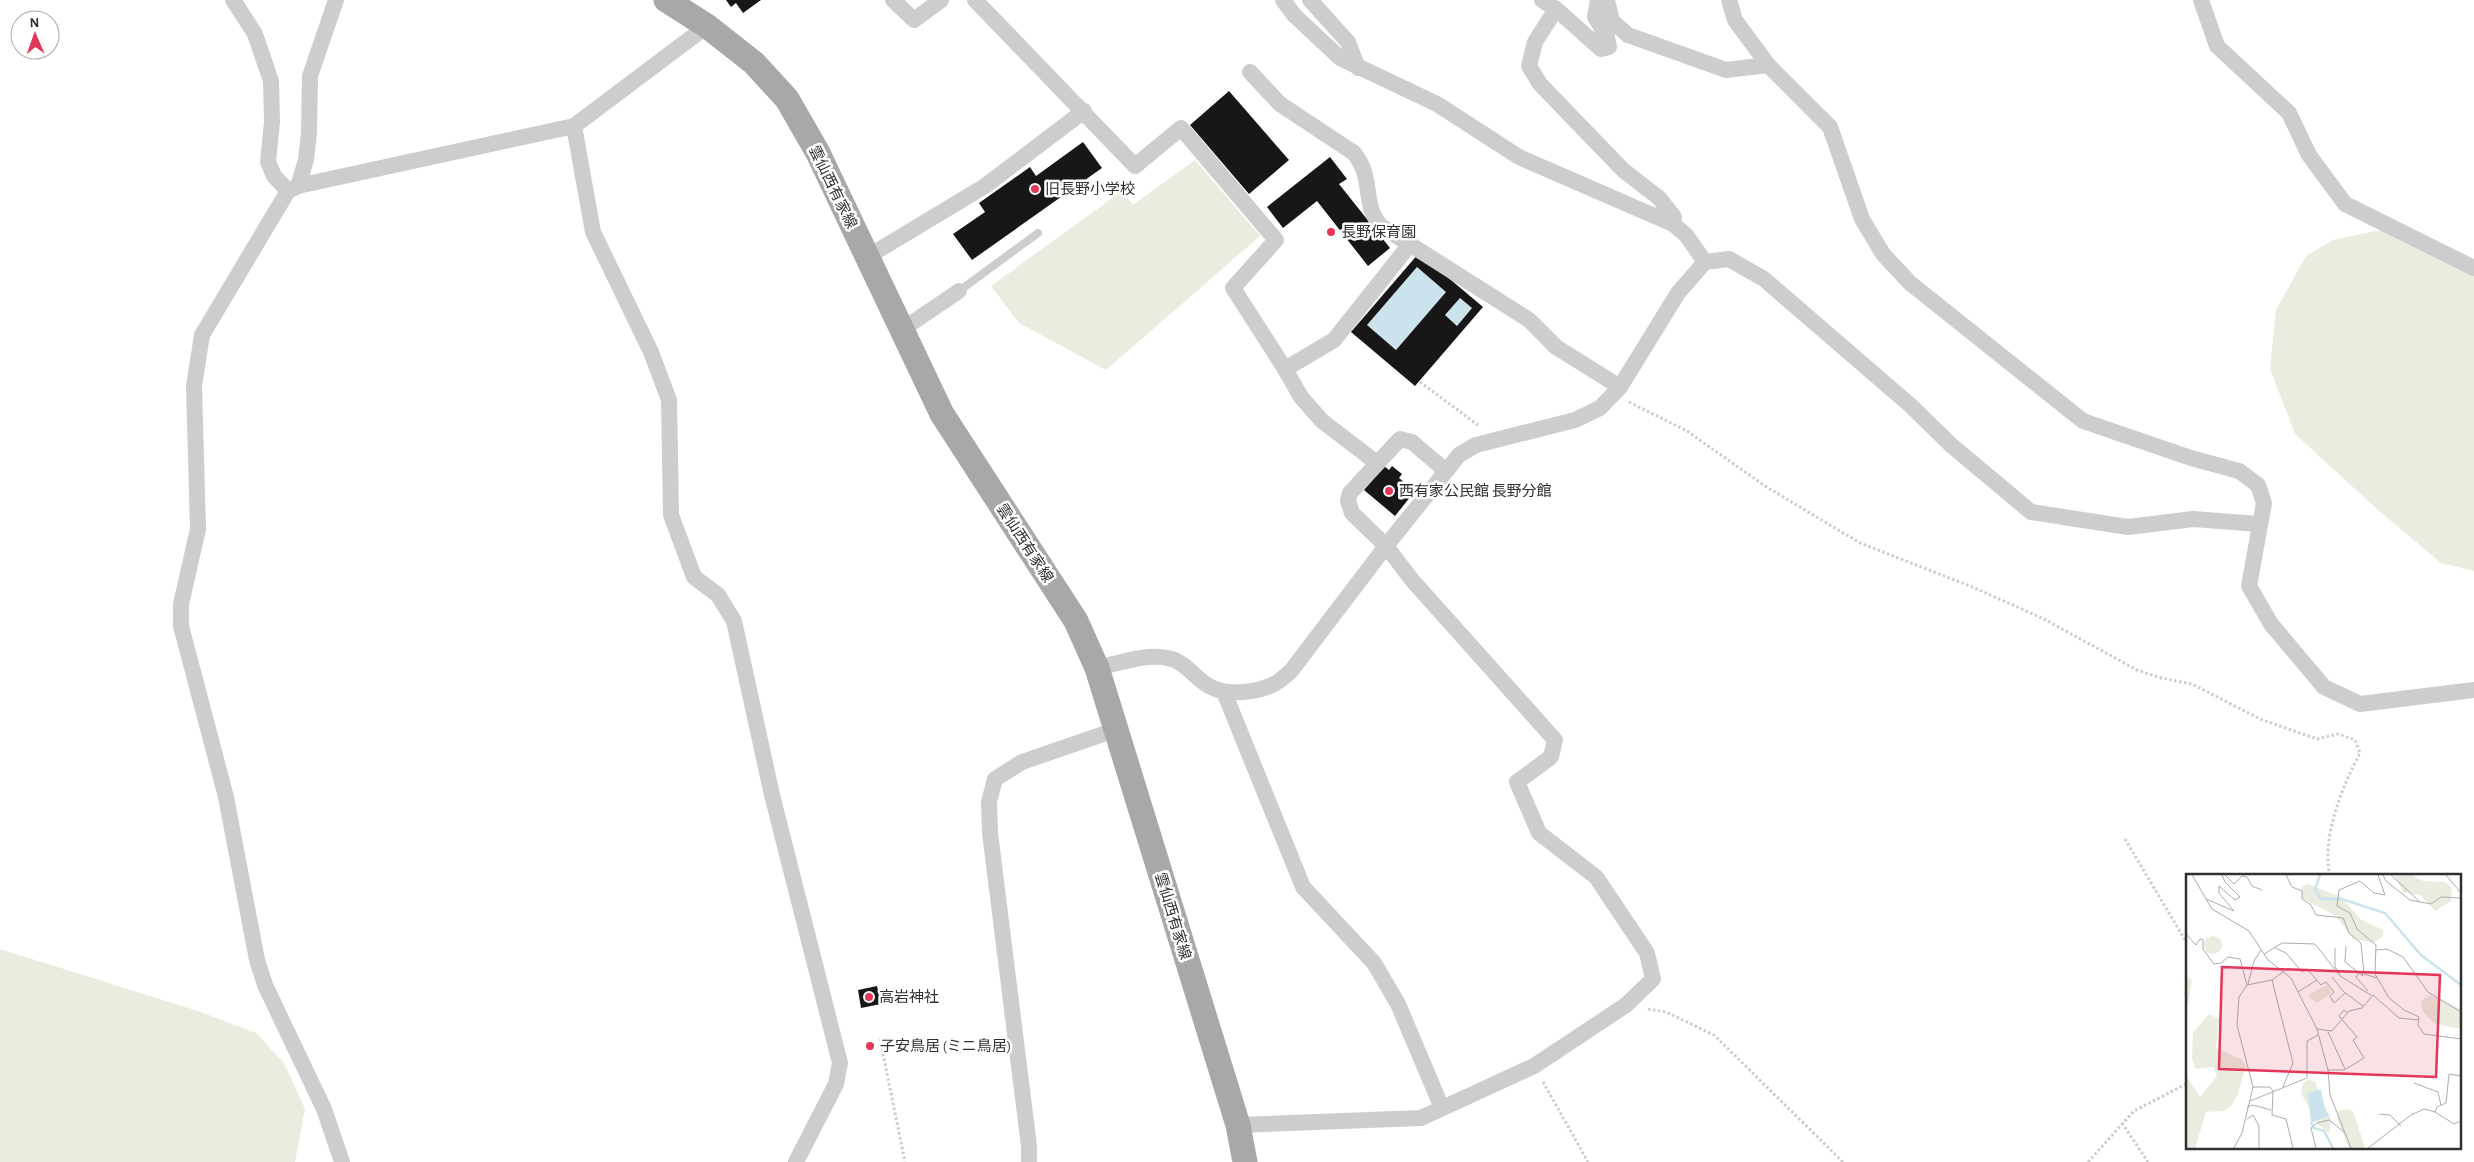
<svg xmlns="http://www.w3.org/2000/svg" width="2474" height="1162" viewBox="0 0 2474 1162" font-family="'Alegreya Sans','Noto Sans JP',sans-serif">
	<rect width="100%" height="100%" fill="#fff"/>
	<g fill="#e8eddf">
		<polygon points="1195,160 1260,236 1106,370 1019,323 991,286 1122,191 1133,205"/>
		<polygon points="2414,230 2474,264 2474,571 2441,563 2378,510 2295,434 2270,369 2276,310 2306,256 2333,240 2375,231"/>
		<polygon points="0,949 198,1011 256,1033 284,1063 305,1109 295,1162 0,1162"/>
	</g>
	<g fill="#cbe3ec">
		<polygon points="1417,267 1446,292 1396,350 1367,325"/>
		<polygon points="1460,298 1472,308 1457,326 1445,315"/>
	</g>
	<g fill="#171717" fill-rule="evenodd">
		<polygon points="726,0 761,0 743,13 736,3 731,7"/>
		<polygon points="1229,91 1289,160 1249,194 1190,125"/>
		<polygon points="1083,142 1102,168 972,260 953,234 985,212 979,203 1030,167 1036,176"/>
		<polygon points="1330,157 1347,179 1339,184 1390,248 1368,266 1317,201 1283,228 1267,207"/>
		<path d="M1419,253L1483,307L1415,386L1351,332ZM1417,267L1446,292L1396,350L1367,325ZM1460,298L1472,308L1457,326L1445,315Z"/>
		<polygon points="1384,466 1389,470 1392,466 1402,474 1399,478 1415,491 1395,516 1364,490"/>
		<polygon points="877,986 881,1004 861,1008 858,990"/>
	</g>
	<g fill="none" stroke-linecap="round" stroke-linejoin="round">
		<g stroke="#cdcdcd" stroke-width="3" stroke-dasharray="2.5 2.5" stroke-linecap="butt">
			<polyline points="1420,382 1478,425"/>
			<path d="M1629,402L1687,431L1765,486L1860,543L1970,586L2044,619L2137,670L2161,678L2192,684L2260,719L2317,739L2338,734L2355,740L2360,753C2342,787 2321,838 2330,876"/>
			<polyline points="2125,839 2188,945"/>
			<polyline points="1648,1009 1666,1012 1714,1035 1843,1162"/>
			<polyline points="880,1039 905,1162"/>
			<polyline points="1543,1082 1588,1162"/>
			<polyline points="2122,1123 2148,1162"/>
			<polyline points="2088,1162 2134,1111 2188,1083"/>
		</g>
		<polyline stroke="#cdcdcd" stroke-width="8" points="959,291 1038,233"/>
		<g stroke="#cdcdcd" stroke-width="16">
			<polyline points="233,0 255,34 271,81 272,122 268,162 274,176 288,191"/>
			<polyline points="893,0 914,20 941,0"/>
			<polyline points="975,0 1135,166 1181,128 1276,240 1233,288 1285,369 1334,340 1411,243"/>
			<polyline points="1283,0 1294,15 1340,58 1437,104 1519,157 1673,224 1686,235 1705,262"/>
			<polyline points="1310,0 1348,42 1358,68"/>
			<polyline points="1542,0 1556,9 1601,49 1609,47 1607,37 1595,17 1598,0"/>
			<polyline points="1607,0 1612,21 1628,35 1726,70 1768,65"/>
			<polyline points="1729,0 1735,20 1768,65 1830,127 1862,219 1883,254 1910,283 2083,421 2191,458 2239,471 2258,485 2264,503 2249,586 2271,624 2324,687 2360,704 2474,690"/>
			<polyline points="2201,0 2217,46 2289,113 2309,155 2345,204 2474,268"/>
			<polyline points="1556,9 1535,42 1529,66 1540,84 1623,170 1659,198 1674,217 1673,224"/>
			<path d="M1250,72L1280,104L1354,153C1375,180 1361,203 1381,226L1529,320L1556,347L1620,387"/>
			<polyline points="574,126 593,232 651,352 669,400 671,515 694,577 718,595 734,621 772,795 840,1063 836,1084 796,1162"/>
			<polyline points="298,186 306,160 309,133 310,76 336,0"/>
			<polyline points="867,257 985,186 1084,111"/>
			<polyline points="900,331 959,291"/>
			<polyline points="1285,369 1301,397 1322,421 1377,463"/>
			<path d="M1097,668C1121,663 1148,652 1172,659C1188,664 1195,679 1209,686C1225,696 1255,693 1272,685C1279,682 1285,676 1291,671L1386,546L1459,455L1476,445L1575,420L1600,408L1620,387L1678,293L1705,262L1729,259L1764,279L1910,405L1951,445L2031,512L2128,527L2193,519L2259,524"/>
			<polyline points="1224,692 1303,887 1374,963 1398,1004 1442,1108"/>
			<polyline points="1238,1125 1421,1118 1534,1066 1626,1005 1653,979 1647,953 1596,877 1539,833 1517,782 1551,757 1555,740 1412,580 1386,546 1352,513 1348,501 1350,493 1400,439 1412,442 1446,471"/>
			<polyline points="342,1162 324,1109 265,985 257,960 226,797 181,626 181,604 198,529 194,386 202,335 288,191 298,186 574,126 707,26"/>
			<polyline points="1029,1162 1029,1146 990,833 989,802 995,779 1022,762 1115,730"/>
		</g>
		<polyline stroke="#a8a8a8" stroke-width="25" points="666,0 707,26 754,63 787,99 818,153 942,414 1076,621 1097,668 1238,1125 1245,1162"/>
	</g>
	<g fill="#e23758" stroke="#fff" stroke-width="2">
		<circle cx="1035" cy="189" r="5"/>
		<circle cx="1331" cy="232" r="5"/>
		<circle cx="1389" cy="491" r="5"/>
		<circle cx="869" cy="997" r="5"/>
		<circle cx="870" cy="1046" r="5"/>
	</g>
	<g text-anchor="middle" stroke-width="5" stroke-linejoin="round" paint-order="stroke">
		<g font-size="15" fill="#303030" stroke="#fff">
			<text transform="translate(833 187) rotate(64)" y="5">雲仙西有家線</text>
			<text transform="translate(1025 543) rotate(57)" y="5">雲仙西有家線</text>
			<text transform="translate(1173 916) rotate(73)" y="5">雲仙西有家線</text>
		</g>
		<g font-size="15" fill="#303030" stroke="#fff" text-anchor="start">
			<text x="1045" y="194">旧長野小学校</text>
			<text x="1341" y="237">長野保育園</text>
			<text x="1399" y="496">西有家公民館 長野分館</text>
			<text x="879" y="1002">高岩神社</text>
			<text x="880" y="1051">子安鳥居 (ミニ鳥居)</text>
		</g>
	</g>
	<g transform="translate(2186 874)">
		<rect width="275" height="275" fill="#fff"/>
		<path d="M208,1H226L237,7L259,8L266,14L265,27L249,37L236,22L217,18ZM122,10L155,23L174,45L197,56V62L188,69L167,65L150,42L116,24L115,13ZM18 71a9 9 0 1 1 18 0a9 9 0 1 1-18 0ZM0,100L6,107L0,141ZM141,111L146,118L132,129L125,125L122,121ZM244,121L275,135V155L249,150L237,138L235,127ZM23,140L33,145L30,174L55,185L60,191L52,220L45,232L37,237L20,238L9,274H0V201L14,223L31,202L27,193L9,195L6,185L7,159ZM123,205L129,208L145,246L143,260L132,250L115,219L117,209ZM161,235L167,237L179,274H163L151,244L152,237Z" fill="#e8eddf"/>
		<path d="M135,215L139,236L144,242L125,249L122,219Z" fill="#cbe3ec"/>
		<path fill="none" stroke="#cbe3ec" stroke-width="2.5" d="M134,1L129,15L135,25H156L199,39L235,81L275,111M125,248L128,254L138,257L147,274"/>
		<path fill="none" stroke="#acacac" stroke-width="1" d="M6,1L26,35L63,57L82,86L105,104L131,155L142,196L144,221L165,274M39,1L48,10L56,2L61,3L66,12L76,16M100,1L106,13L116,17V25L125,31L130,41L157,44L163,59L175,69L178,100L191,104M192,1L199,21L188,19L174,7L153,16L151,32L164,39L171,55L190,71L189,100L203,124L218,136L233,143L232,151L238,160L275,165M197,1L200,7L224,26L245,30L255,23L275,24M205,1L234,28M260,1L275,19M20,25L48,37L33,19V12L49,26L54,23L39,8L36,1M0,60L10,71L14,65L17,66V75L28,90L35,89L42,83L54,85L61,111M160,72L159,88L177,102L176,99M89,74L100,79L116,98L121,95L135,111L140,108L148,118L144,122L148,129L159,119M149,74V93L154,100M190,76L201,75L217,83L242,118L275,138M78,80L96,69L129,70L154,102L185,121M173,99L170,103L182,117M146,103L157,117L177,132M86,106L107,189L97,213M62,110L68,87L75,76M112,118L131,106M131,155L146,157L163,137L176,134L187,121L213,144L233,146M142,158L159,195M142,196H158L178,184L167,166L171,163L153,142L158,136L162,139M228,209L252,218L255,231M67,213H84L87,217M87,217L86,241L100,245L107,274M64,227L121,204V167L132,161M61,233L67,231L85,236M249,238L268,250L275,247M193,240L204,241L215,252M61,245L67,241L73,252V274M48,274L56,259L67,213L51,151L53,123L61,111L86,106L97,98M130,274L125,254L131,249L143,246L158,258M182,274L225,241L238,235L249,238L251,233L260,229L263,200L275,202"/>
		<path fill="#e23758" fill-opacity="0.15" stroke="#e23758" stroke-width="2.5" d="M36,93L254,101L250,203L33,195Z"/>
		<rect width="275" height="275" fill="none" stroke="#303030" stroke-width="2.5"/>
	</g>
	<g transform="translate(35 35) rotate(358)"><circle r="24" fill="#ffffff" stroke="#acacac"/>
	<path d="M0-4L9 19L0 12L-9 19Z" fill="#e23758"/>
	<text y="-8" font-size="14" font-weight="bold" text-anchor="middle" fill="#303030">N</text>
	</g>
</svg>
